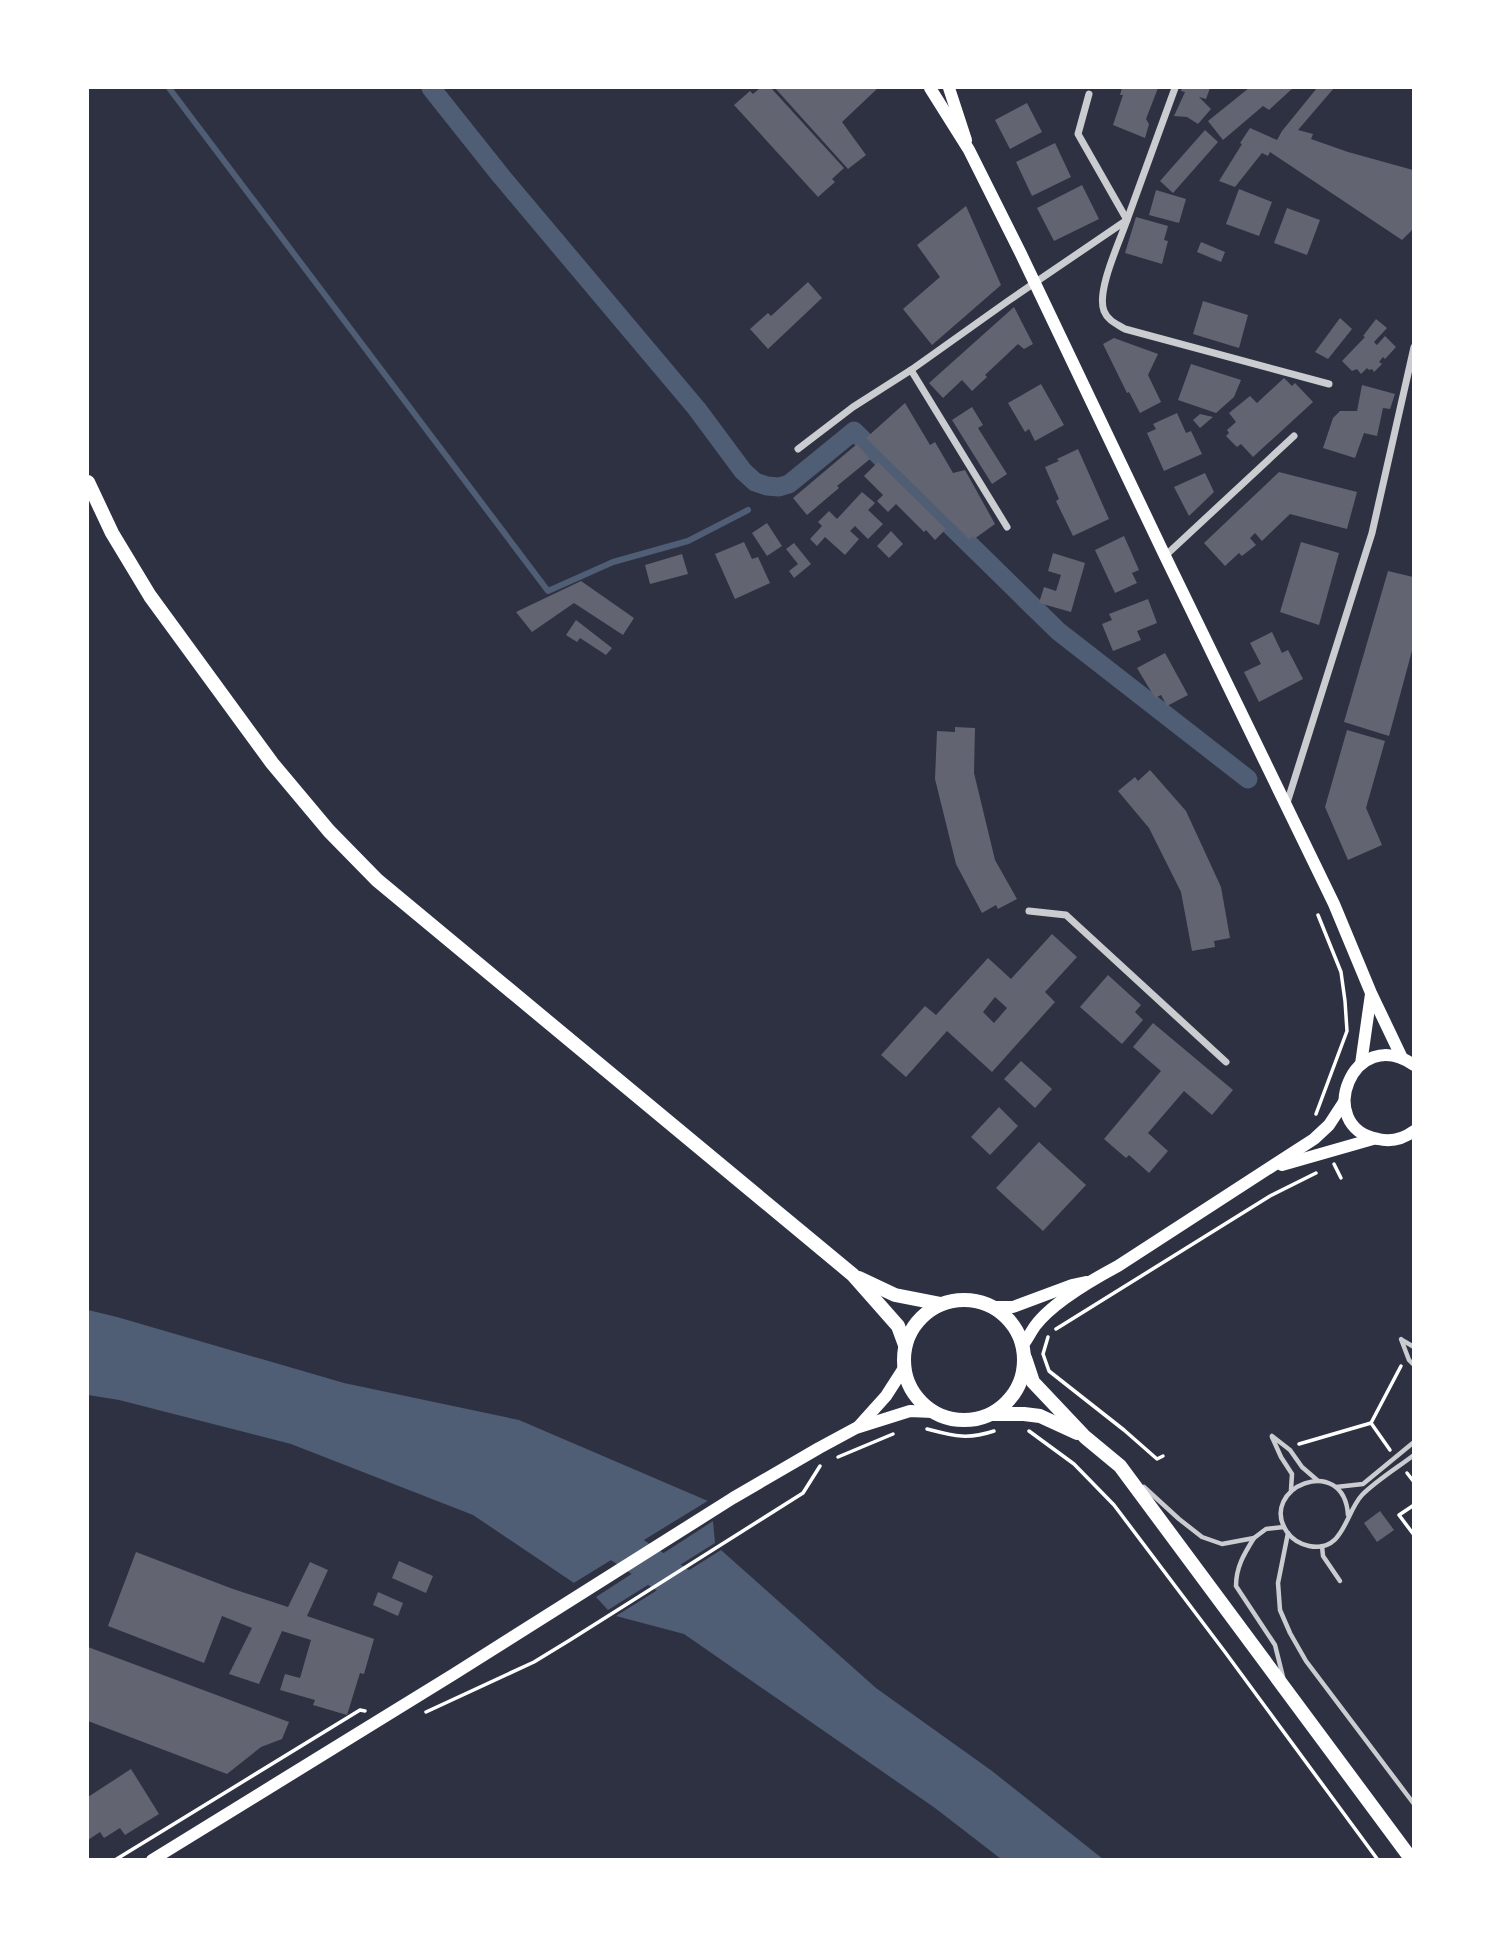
<svg xmlns="http://www.w3.org/2000/svg" width="1501" height="1947" viewBox="0 0 1501 1947" font-family="Inter,sans-serif">
	<rect width="100%" height="100%" fill="#2d3142"/>
	<g fill="#4f5d75">
		<polygon points="88,1310 117,1317 344,1383 519,1420 708,1501 574,1583 473,1515 291,1444 119,1400 88,1395"/>
		<polygon points="713,1521 715,1543 608,1610 596,1597"/>
		<polygon points="721,1550 876,1688 992,1771 1103,1859 1001,1859 935,1808 684,1634 616,1616"/>
	</g>
	<polygon fill="#2d3142" points="711,1499 709,1504 577,1585 574,1583"/>
	<g fill="none" stroke-linecap="round" stroke-linejoin="round">
		<polyline stroke="#4f5d75" stroke-width="6" points="169,88 548,591 613,562 688,541 748,510"/>
		<polyline stroke="#4f5d75" stroke-width="19" points="431,88 501,176 697,409 743,471 755,482 767,486 779,487 789,484 854,431 1058,631 1248,779"/>
		<polyline stroke="#4f5d75" stroke-width="35" points="588,1524 713,1607"/>
	</g>
	<g fill="#626471" fill-rule="evenodd">
		<polygon points="760,88 771,88 844,168 832,179 835,182 818,197 734,105 750,91 753,94"/>
		<polygon points="775,88 878,88 842,122 866,155 848,169"/>
		<polygon points="1122,88 1158,88 1146,119 1149,124 1145,138 1113,125 1123,95 1120,95"/>
		<polygon points="1182,88 1210,88 1206,99 1199,97 1211,109 1198,124 1187,117 1174,116 1185,92 1181,91"/>
		<polygon points="1249,88 1293,88 1269,110 1263,106 1223,140 1208,121"/>
		<polygon points="1317,88 1334,88 1298,130 1313,134 1311,139 1348,152 1413,170 1413,229 1402,240 1270,152 1268,156 1262,153 1235,187 1219,181 1242,144 1240,143 1250,128 1277,140 1282,131"/>
		<polygon points="1027,103 1042,132 1010,149 995,120"/>
		<polygon points="1205,130 1218,142 1173,193 1160,181"/>
		<polygon points="1055,143 1071,177 1032,196 1016,162"/>
		<polygon points="1082,185 1099,219 1054,241 1037,208"/>
		<polygon points="1239,189 1272,202 1259,236 1226,224"/>
		<polygon points="1156,190 1186,199 1179,223 1149,215"/>
		<polygon points="966,206 1001,285 932,345 903,309 940,277 917,245"/>
		<polygon points="1287,208 1320,220 1307,255 1274,243"/>
		<polygon points="1136,217 1168,226 1164,240 1168,241 1162,264 1125,253"/>
		<polygon points="1201,242 1225,252 1221,262 1197,252"/>
		<polygon points="808,282 822,298 768,349 750,329 768,313 771,316"/>
		<polygon points="1203,301 1248,315 1239,348 1193,334"/>
		<polygon points="1014,307 1033,344 1024,349 1018,344 985,375 987,377 972,391 962,380 943,398 929,383"/>
		<polygon points="1340,318 1352,329 1328,359 1315,352"/>
		<polygon points="1376,319 1387,328 1374,342 1377,345 1385,336 1396,347 1385,359 1383,357 1379,362 1382,364 1374,372 1372,369 1369,370 1367,368 1361,374 1357,369 1352,371 1342,361 1365,337 1363,336"/>
		<polygon points="1114,338 1158,354 1148,375 1161,402 1140,413 1129,392 1127,393 1103,344"/>
		<polygon points="1191,364 1241,380 1234,397 1216,413 1178,400"/>
		<polygon points="1284,378 1292,386 1295,383 1313,402 1253,457 1241,444 1237,447 1226,436 1229,433 1227,430 1236,422 1229,413 1250,396 1257,403"/>
		<polygon points="1041,384 1064,425 1035,441 1029,429 1025,432 1008,403"/>
		<polygon points="1362,385 1395,394 1390,409 1383,408 1377,436 1364,433 1355,458 1323,448 1333,418 1340,411 1357,411"/>
		<polygon points="905,403 930,445 935,442 953,473 965,470 995,524 974,539 974,536 969,539 866,438"/>
		<polygon points="972,407 983,425 978,428 1007,474 992,484 952,420"/>
		<polygon points="1177,413 1186,433 1191,431 1202,454 1164,471 1147,433 1156,429 1153,424"/>
		<polygon points="1200,414 1213,417 1200,428 1193,420"/>
		<polygon points="857,444 870,459 837,486 839,488 807,515 793,498"/>
		<polygon points="1078,449 1109,519 1073,536 1056,501 1059,499 1045,467 1059,461 1057,459"/>
		<polygon points="878,462 946,529 935,540 926,530 924,532 896,504 888,512 877,501 883,495 864,476"/>
		<polygon points="1279,472 1357,492 1347,529 1290,514 1262,541 1255,533 1250,538 1256,545 1242,556 1239,553 1225,566 1204,543"/>
		<polygon points="1205,473 1214,492 1189,516 1174,487"/>
		<polygon points="862,492 875,503 868,510 883,524 868,539 855,526 850,531 859,539 845,555 825,537 817,546 810,539 822,526 818,522 829,511 837,519"/>
		<polygon points="767,523 782,546 767,556 752,533"/>
		<polygon points="891,531 903,544 889,558 877,546"/>
		<polygon points="1124,536 1139,570 1132,573 1137,583 1115,593 1095,550"/>
		<polygon points="744,542 752,559 758,557 770,583 735,599 715,554"/>
		<polygon points="1301,542 1339,553 1319,625 1280,612"/>
		<polygon points="794,543 811,564 794,578 789,571 798,564 786,549"/>
		<polygon points="1053,553 1085,563 1071,612 1039,603 1044,587 1056,591 1061,575 1048,571"/>
		<polygon points="682,554 688,574 650,584 645,565"/>
		<polygon points="1388,571 1413,577 1413,647 1389,736 1344,722"/>
		<polygon points="581,581 634,618 623,635 574,603 532,632 516,612"/>
		<polygon points="1148,599 1157,623 1137,631 1141,640 1113,651 1102,624 1112,620 1109,614"/>
		<polygon points="576,620 612,648 606,655 580,638 577,642 566,635"/>
		<polygon points="1272,632 1282,653 1288,650 1303,679 1259,702 1244,672 1261,664 1250,643"/>
		<polygon points="1165,653 1188,695 1167,706 1161,695 1155,698 1137,668"/>
		<polygon points="955,727 975,728 974,773 995,860 1017,899 998,909 996,905 982,913 956,864 935,779 937,731 955,732"/>
		<polygon points="1347,730 1385,741 1366,808 1382,845 1348,860 1325,807"/>
		<polygon points="1150,770 1186,811 1221,887 1230,938 1214,941 1215,947 1192,951 1181,892 1149,828 1118,791 1135,777 1138,781"/>
		<path d="M1052,934L1077,957L1045,992L1055,1002L992,1072L947,1031L906,1077L881,1055L925,1006L936,1015L988,958L1011,979ZM995,997L1007,1008L994,1023L983,1012Z"/>
		<polygon points="1108,975 1141,1005 1135,1012 1143,1020 1122,1044 1080,1007"/>
		<polygon points="1153,1023 1233,1090 1212,1115 1184,1091 1148,1133 1168,1151 1149,1173 1129,1155 1126,1158 1104,1139 1161,1071 1133,1047"/>
		<polygon points="1021,1061 1052,1089 1035,1108 1004,1079"/>
		<polygon points="999,1107 1018,1126 990,1155 971,1137"/>
		<polygon points="1039,1142 1086,1185 1043,1231 996,1188"/>
		<polygon points="1380,1511 1394,1530 1377,1542 1364,1523"/>
		<polygon points="136,1552 233,1589 288,1607 310,1562 328,1570 307,1616 374,1639 364,1674 360,1673 347,1715 313,1705 315,1700 280,1690 285,1674 300,1678 311,1640 282,1631 259,1684 229,1674 252,1628 222,1616 204,1663 108,1626"/>
		<polygon points="399,1561 433,1576 426,1593 392,1578"/>
		<polygon points="378,1592 403,1603 398,1616 373,1605"/>
		<polygon points="88,1647 289,1722 282,1739 261,1747 227,1774 88,1721"/>
		<polygon points="131,1769 159,1814 125,1835 120,1828 104,1838 100,1832 88,1840 88,1797"/>
	</g>
	<g fill="none" stroke-linecap="round" stroke-linejoin="round">
		<g stroke="#fff" stroke-width="3.5">
			<polyline points="1316,1114 1347,1031 1345,1001 1341,972 1318,915"/>
			<polyline points="1334,1164 1341,1178"/>
			<polyline points="1056,1329 1270,1196 1316,1173"/>
			<polyline points="1048,1337 1043,1354 1049,1371 1124,1430 1157,1459 1163,1456"/>
			<polyline points="1371,1423 1390,1450"/>
			<path d="M927,1429C954,1436 967,1440 994,1431"/>
			<polyline points="1029,1431 1074,1464 1114,1505 1225,1652 1378,1860"/>
			<polyline points="1299,1444 1371,1423 1401,1366"/>
			<polyline points="838,1457 893,1434"/>
			<polyline points="1407,1473 1414,1482"/>
			<polyline points="1414,1505 1399,1515 1414,1535"/>
			<polyline points="426,1712 534,1662 570,1640 803,1493 820,1466"/>
			<polyline points="115,1860 360,1710 365,1711"/>
		</g>
		<g stroke="#caccd0" stroke-width="4.5">
			<polyline points="1401,1339 1409,1360 1414,1365"/>
			<polyline points="1402,1340 1414,1347"/>
			<polyline points="1272,1436 1290,1450 1302,1467 1317,1480"/>
			<polyline points="1272,1437 1281,1457 1292,1474 1291,1490"/>
			<polyline points="1144,1487 1179,1519 1202,1537 1222,1544 1254,1538 1266,1529 1284,1527"/>
			<polyline points="1336,1487 1363,1484 1414,1442"/>
			<path d="M1348,1515C1344,1452 1257,1488 1287,1532C1292,1539 1300,1544 1309,1546C1344,1553 1345,1513 1362,1495C1377,1480 1397,1468 1414,1455"/>
			<polyline points="1288,1533 1278,1583 1280,1610 1290,1633 1306,1661 1414,1804"/>
			<path d="M1254,1538C1244,1554 1236,1567 1236,1586L1275,1645L1283,1677"/>
			<polyline points="1322,1546 1323,1556 1340,1581"/>
		</g>
		<g stroke="#caccd0" stroke-width="7">
			<path d="M1089,94L1078,134L1127,220C1120,241 1096,291 1104,311C1108,321 1117,324 1125,329L1329,384"/>
			<polyline points="911,370 1007,527"/>
			<polyline points="798,449 853,407 911,370 1008,301 1127,220 1175,88"/>
			<polyline points="1165,556 1294,436"/>
			<polyline points="1287,803 1372,533 1414,347"/>
			<polyline points="1029,911 1066,915 1226,1062"/>
		</g>
		<g stroke="#fff" stroke-width="12">
			<polyline points="930,88 969,150 1021,254 1165,556 1334,904 1371,993 1402,1058"/>
			<polyline points="949,88 966,140"/>
			<polyline points="1361,1064 1371,994"/>
			<path d="M1414,1065C1353,1023 1313,1127 1378,1139C1390,1142 1403,1139 1414,1131"/>
			<polyline points="1282,1165 1373,1139"/>
			<polyline points="994,1307 1013,1307 1072,1285 1086,1282"/>
			<path d="M1023,1345C1027,1339 1031,1332 1035,1326C1053,1302 1092,1280 1118,1266L1314,1139L1329,1125L1344,1102"/>
			<polyline points="859,1426 886,1396 904,1368"/>
			<polyline points="152,1860 454,1674 733,1498 819,1448 856,1428 910,1411 933,1412"/>
		</g>
		<g stroke="#fff" stroke-width="14">
			<polyline points="88,482 112,533 150,596 272,763 329,831 377,880 853,1275 898,1326 905,1345"/>
			<polyline points="859,1278 895,1295 941,1304"/>
			<circle cx="964" cy="1360" r="60"/>
			<polyline points="1025,1358 1033,1382 1085,1437 1120,1466 1412,1860"/>
			<polyline points="992,1414 1024,1414 1040,1416 1077,1433"/>
		</g>
	</g>
	<rect width="1501" height="1947" fill="none" stroke="#ffffff" stroke-width="178"/>
</svg>
